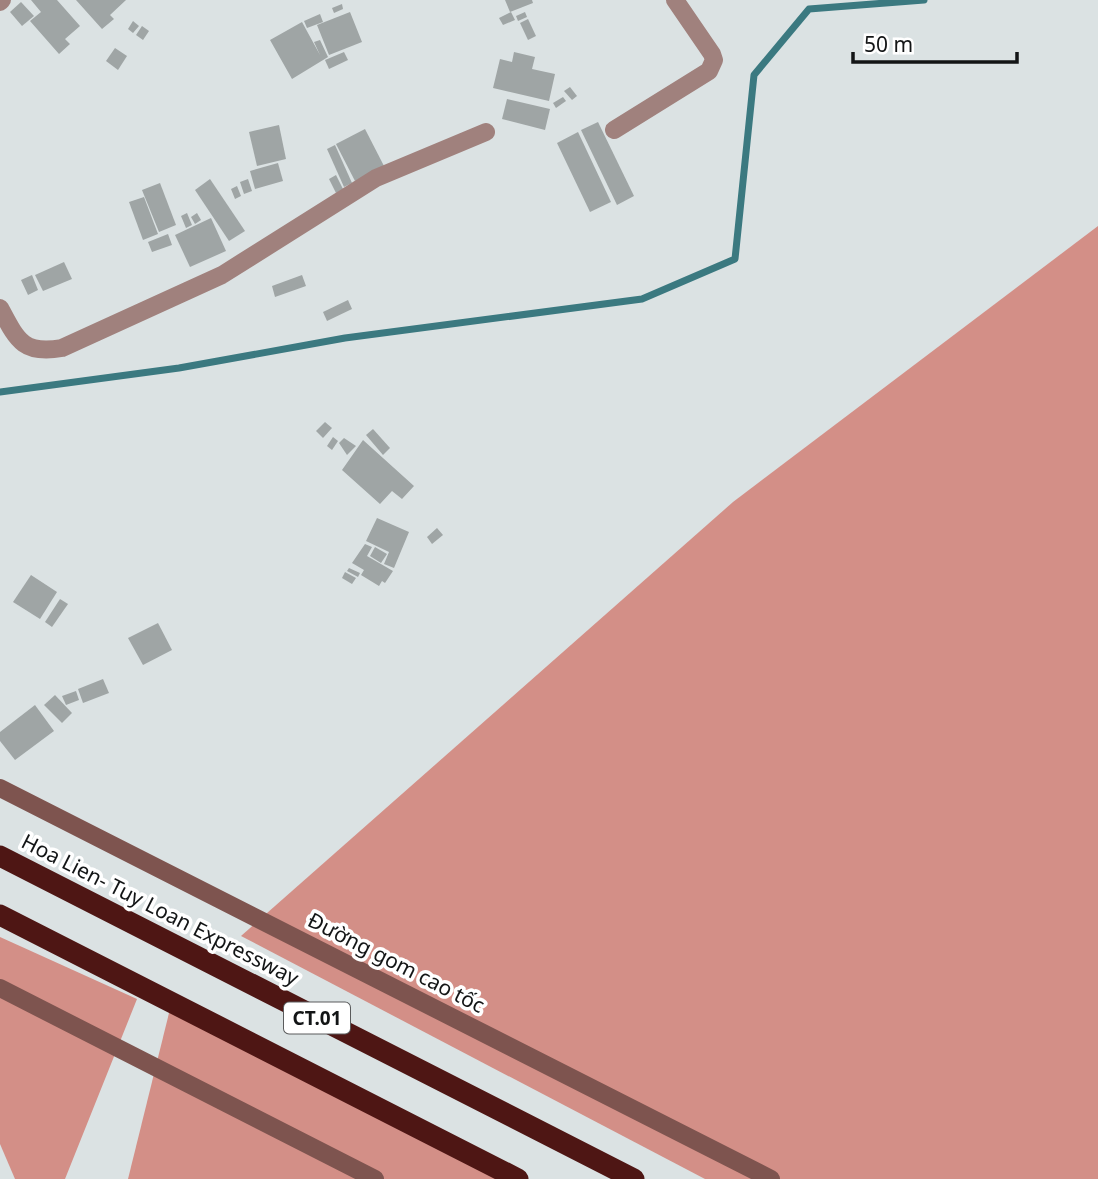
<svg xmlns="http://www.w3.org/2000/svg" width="1098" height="1179" viewBox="0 0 1098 1179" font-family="'Noto Sans',sans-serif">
	<rect width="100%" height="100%" fill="#dbe2e3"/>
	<g fill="#d38f87">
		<polygon points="1098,226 1098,1179 705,1179 241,936 733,502"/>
		<polygon points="0,937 137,999 65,1179 15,1179 0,1144"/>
		<polygon points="171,1005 498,1179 128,1179"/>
	</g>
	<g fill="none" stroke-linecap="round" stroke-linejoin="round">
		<polyline stroke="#3b7980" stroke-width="7" points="0,392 179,368 345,338 642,299 735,259 754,75 809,9 924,0"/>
	</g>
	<g fill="#9fa5a5">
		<polygon points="31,0 57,0 80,26 65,39 70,44 59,54 30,21 41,12"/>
		<polygon points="76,0 126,0 110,15 114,19 102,29"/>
		<polygon points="505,0 532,0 533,3 510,12"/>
		<polygon points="21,2 34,16 22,26 10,12"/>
		<polygon points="342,4 343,9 334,13 332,8"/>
		<polygon points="350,12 362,42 329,55 317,25"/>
		<polygon points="511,12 515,20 503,25 499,18"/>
		<polygon points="525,12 527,17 518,21 516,16"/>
		<polygon points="320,14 323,22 307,28 304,21"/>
		<polygon points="528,19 536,36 528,40 520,23"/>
		<polygon points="133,21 139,26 133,33 128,29"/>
		<polygon points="302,22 320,55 314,42 320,40 328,57 292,79 270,40"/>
		<polygon points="142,26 149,31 143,40 136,35"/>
		<polygon points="115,48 127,56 118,70 106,61"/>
		<polygon points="344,52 348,60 329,69 325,60"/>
		<polygon points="514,52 535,57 532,69 555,74 549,101 493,88 500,59 512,62"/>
		<polygon points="570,87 577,96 572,100 564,91"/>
		<polygon points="563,97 566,101 556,108 553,103"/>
		<polygon points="507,99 550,109 545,130 502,119"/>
		<polygon points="598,122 634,196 617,205 581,130"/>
		<polygon points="279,125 286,159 257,166 249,132"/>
		<polygon points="365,129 384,166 355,181 336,144"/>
		<polygon points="578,132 611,202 590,212 557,143"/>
		<polygon points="335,145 352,183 344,187 327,149"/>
		<polygon points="278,163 283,181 255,189 250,171"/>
		<polygon points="336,175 343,189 336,193 329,179"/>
		<polygon points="210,179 245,231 229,241 195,190"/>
		<polygon points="248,179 252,191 244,194 240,182"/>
		<polygon points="160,183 176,225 159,232 142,190"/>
		<polygon points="237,186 241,196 235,199 231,189"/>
		<polygon points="144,197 158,234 143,240 129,202"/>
		<polygon points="187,213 192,225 186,228 181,216"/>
		<polygon points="197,213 201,220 195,224 191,217"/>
		<polygon points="211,218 226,251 190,267 175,235"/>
		<polygon points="168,234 172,245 152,252 148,242"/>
		<polygon points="64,262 72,279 43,291 35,275"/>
		<polygon points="32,275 38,290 28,295 21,280"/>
		<polygon points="302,275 306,286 275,297 272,286"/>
		<polygon points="348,300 352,309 327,321 323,312"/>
		<polygon points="325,422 332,428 323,438 316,431"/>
		<polygon points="373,429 390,448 383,455 366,435"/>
		<polygon points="333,437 338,441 332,450 327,446"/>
		<polygon points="344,438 356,446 347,455 339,443"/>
		<polygon points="363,440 414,486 402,499 392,491 380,504 342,470"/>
		<polygon points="377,518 409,532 394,568 384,564 389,552 366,541"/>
		<polygon points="437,528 443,535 432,544 427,537"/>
		<polygon points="365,544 372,547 367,556 393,571 385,583 382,581 379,586 361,575 364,570 352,563"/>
		<polygon points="375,547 387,554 381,563 370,556"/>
		<polygon points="349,568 360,573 358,577 347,571"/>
		<polygon points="345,572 356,578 352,584 342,578"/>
		<polygon points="31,575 57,592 40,619 13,602"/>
		<polygon points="60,599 68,604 52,627 45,622"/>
		<polygon points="158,623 172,650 143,665 128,638"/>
		<polygon points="103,679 109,693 83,703 78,689"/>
		<polygon points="76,691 79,700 66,705 62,696"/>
		<polygon points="55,695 72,713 62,723 44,705"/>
		<polygon points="35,705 54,731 15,760 0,741 0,732"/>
	</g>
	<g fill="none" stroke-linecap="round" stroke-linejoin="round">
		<g stroke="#a0817d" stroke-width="18">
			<polyline points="0,2 2,0"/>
			<polyline points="614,130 709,71 714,60 712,54 675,0"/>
			<path d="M0,308C17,340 23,355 62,348L222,275L376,178L486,132"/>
		</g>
		<g stroke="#7e544f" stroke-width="18">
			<polyline points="0,788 771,1179"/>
			<polyline points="0,988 375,1179"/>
		</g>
		<g stroke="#4e1614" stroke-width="21">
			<polyline points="0,856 634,1179"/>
			<polyline points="0,915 518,1179"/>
		</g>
	</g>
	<g text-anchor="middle" stroke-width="7" stroke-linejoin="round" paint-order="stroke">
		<rect fill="#fff" stroke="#5a5b5c" stroke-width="2" x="284" y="1002.5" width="66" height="31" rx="5"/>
		<g font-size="19" font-weight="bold" fill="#131516">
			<text x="317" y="1025">CT.01</text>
		</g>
		<g font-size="21" fill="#131516" stroke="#fff">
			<text transform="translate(160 910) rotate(27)" y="7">Hoa Lien- Tuy Loan Expressway</text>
			<text transform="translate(396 963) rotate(27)" y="7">Đường gom cao tốc</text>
		</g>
	</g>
	<path d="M853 52v10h164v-10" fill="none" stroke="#131516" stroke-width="3.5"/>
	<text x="864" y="52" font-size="21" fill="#131516" stroke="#ffffff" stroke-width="5" paint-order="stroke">50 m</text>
</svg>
